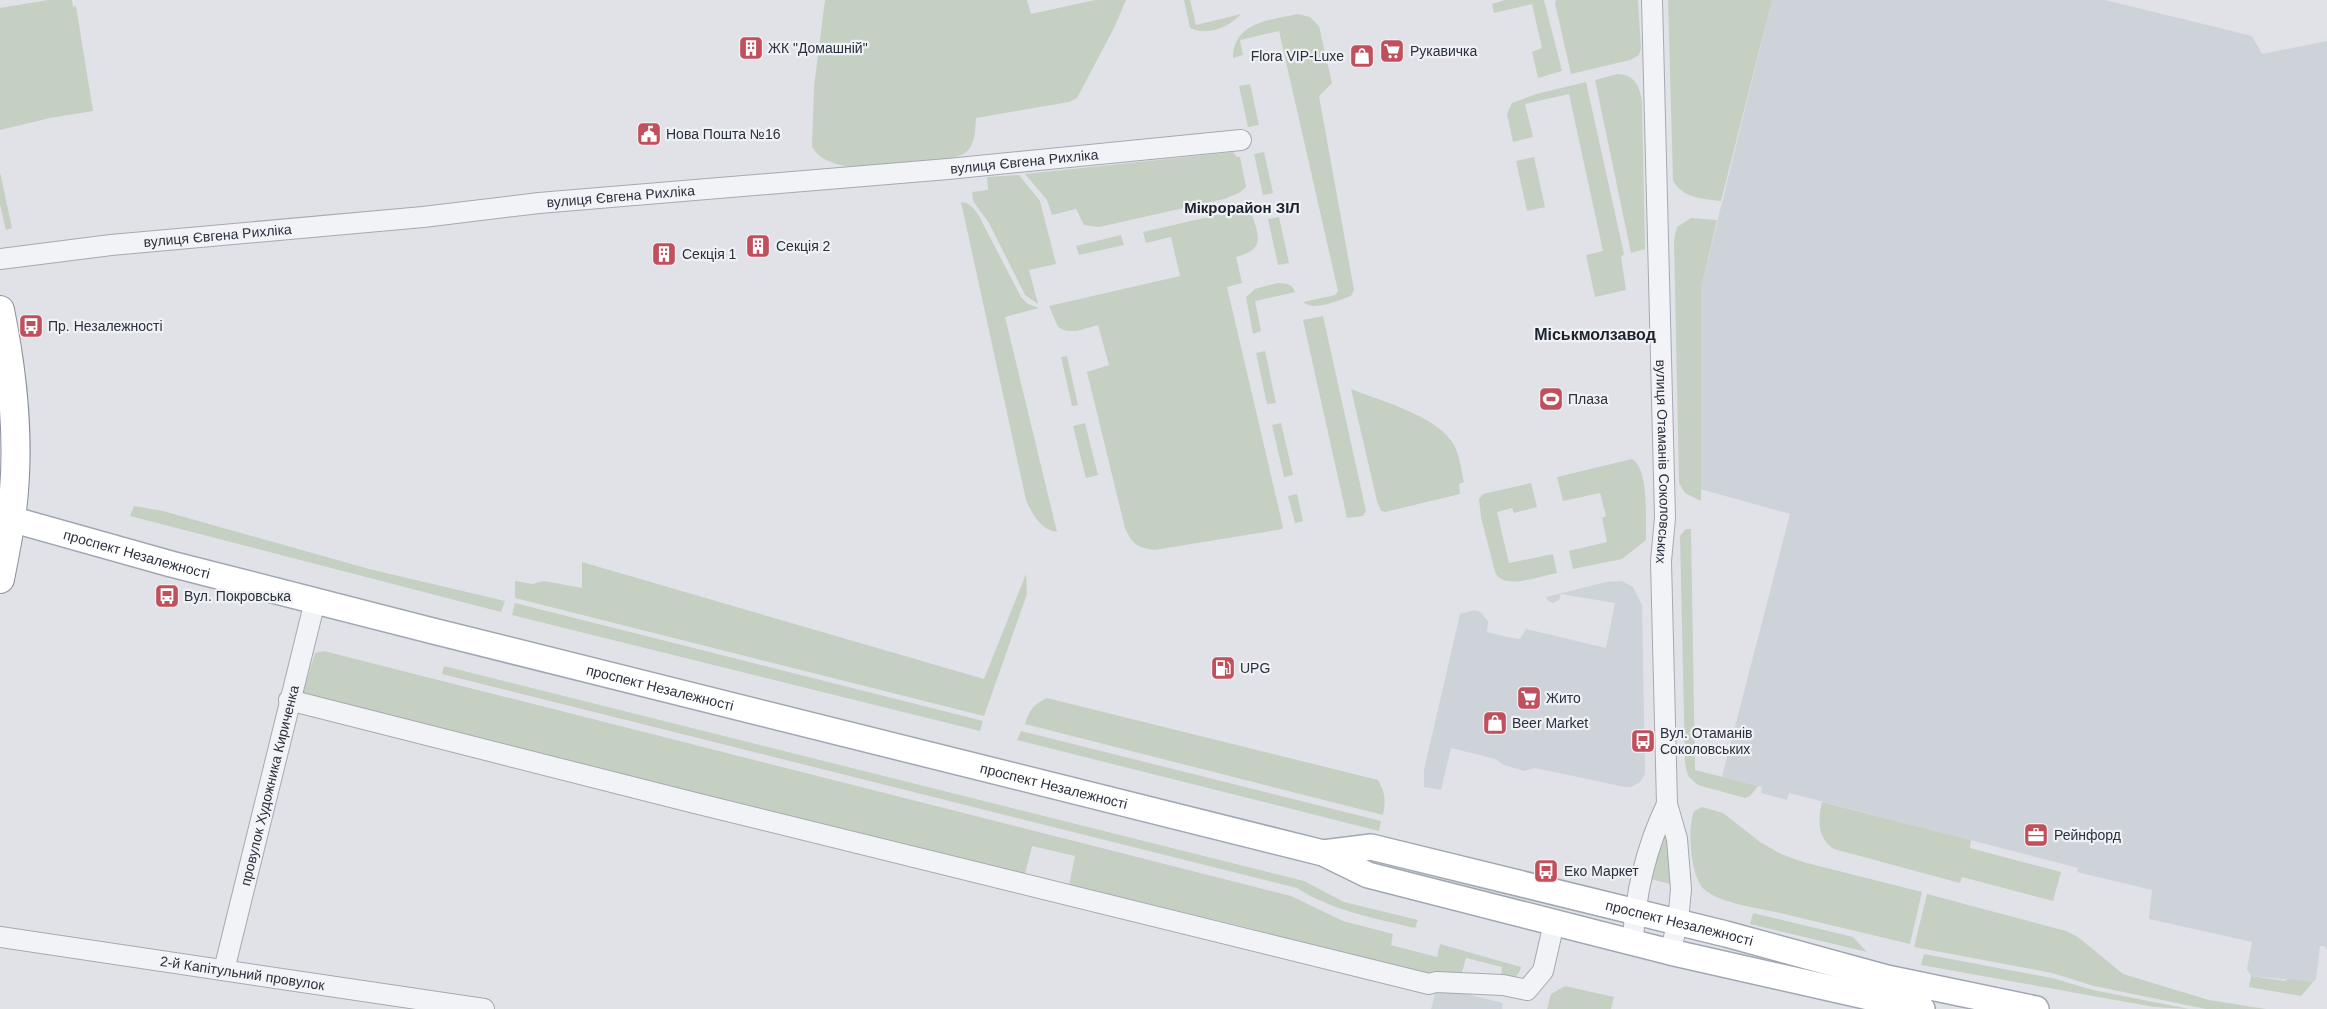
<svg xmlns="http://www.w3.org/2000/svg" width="2327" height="1009" viewBox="0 0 2327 1009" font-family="Arial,sans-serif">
	<rect width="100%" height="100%" fill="#e0e2e7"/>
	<g fill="#ced2d9">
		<polygon points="1772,0 2105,0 2252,36 2262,54 2327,41 2327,950 2324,946 2320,946 2316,979 2313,982 2251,976 2247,969 2252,942 2149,919 2152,890 2077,872 2078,868 1789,793 1787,800 1761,793 1762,787 1722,777 1790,514 1700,489 1701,288"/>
		<polygon points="1622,581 1633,587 1642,605 1645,774 1640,782 1631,787 1625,787 1535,768 1524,771 1504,765 1495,759 1451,748 1441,790 1424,787 1424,770 1460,614 1474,610 1480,612 1488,621 1487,632 1507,637 1520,639 1526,629 1606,648 1615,603 1561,594 1559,600 1553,603 1547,600 1546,597 1606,582"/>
		<polygon points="1437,987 1503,1003 1502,1009 1431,1009"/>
	</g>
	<g fill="#c5d0c2">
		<polygon points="48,0 72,0 73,7 76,6 93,111 50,118 0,130 0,8"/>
		<path d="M825,0H1027L1031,14L1095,0H1126L1114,28L1077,98L1069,102L976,118C975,129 976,145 965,153C951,163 862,169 844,166C832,163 819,159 812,147L814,87Z"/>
		<path d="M1184,0H1190L1196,25L1241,14C1228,28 1207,36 1190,28Z"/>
		<polygon points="1505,0 1544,0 1562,71 1538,78 1532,52 1542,48 1532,4 1494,13 1492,4"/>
		<polygon points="1556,0 1638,0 1641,48 1639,55 1630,60 1571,74 1555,3"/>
		<path d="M1668,0H1772L1721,201C1704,199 1681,198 1673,180Z"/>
		<path d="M1297,14L1310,17L1319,26L1332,83L1319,96L1354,290L1351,296C1339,300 1314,312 1303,302L1335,295L1338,291L1279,31L1240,40L1243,55L1233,58C1233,22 1271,20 1297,14Z"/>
		<path d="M1617,74C1634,74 1640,86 1642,102L1645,249L1631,253L1595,80Z"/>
		<polygon points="1586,82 1624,254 1621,257 1626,290 1595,297 1586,255 1603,251 1569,94 1525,104 1533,137 1513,142 1507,114 1512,103 1536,94"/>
		<polygon points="1250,84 1259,125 1248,127 1239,86"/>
		<polygon points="1233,152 1237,157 1240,157 1246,187 1239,193 1224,199 1099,227 1084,225 1076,209 1052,215 1047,200 1025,174"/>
		<polygon points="1264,152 1273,193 1263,195 1254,154"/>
		<polygon points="1534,157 1545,207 1527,211 1516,161"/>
		<polygon points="0,172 12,228 6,230 0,205"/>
		<polygon points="1019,175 1040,201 1056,264 1029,270 1038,304 1025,295 989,223 973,201 972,192 988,190 987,177"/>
		<path d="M961,202C970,203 974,208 979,216L1021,297L1028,304L1039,308L1005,317L1057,532C1041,530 1032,514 1026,500Z"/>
		<path d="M1243,209L1252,215C1261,240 1262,250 1236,257L1242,283L1227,287L1283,527L1282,529L1155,550C1138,548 1132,544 1125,528L1087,372L1109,365L1098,325L1077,331H1066L1058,327L1049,306L1180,276L1171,237L1146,243L1143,232Z"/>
		<polygon points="1279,217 1289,263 1278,265 1268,219"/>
		<polygon points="1691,218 1717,220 1701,288 1701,501 1685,493 1679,483 1674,240 1677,227"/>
		<polygon points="1121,235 1124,245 1079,255 1076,246"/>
		<path d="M1277,283C1285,283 1292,283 1295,292L1255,301L1261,331L1253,334L1246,297L1255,289Z"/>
		<polygon points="1323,316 1366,511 1363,516 1347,518 1303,320"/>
		<polygon points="1265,351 1276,403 1267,404 1256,353"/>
		<polygon points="1067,356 1078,405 1072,406 1061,357"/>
		<path d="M1351,389C1381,401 1438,416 1454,445C1460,456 1461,470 1464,482L1459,484L1460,494L1385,512L1381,511L1377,501Z"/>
		<polygon points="1085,423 1098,475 1086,478 1073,426"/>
		<polygon points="1281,423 1293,475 1284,477 1272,425"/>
		<path d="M1632,459C1650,470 1645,521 1646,540L1622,559L1573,569L1569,551L1607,542L1602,518L1606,516L1600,493L1563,501L1557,477Z"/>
		<path d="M1531,483L1537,507L1514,513L1512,508L1497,512L1509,563L1553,554L1557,573C1540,576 1503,591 1495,572L1481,517L1479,499L1483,494Z"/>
		<polygon points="1297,494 1303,521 1295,523 1288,496"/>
		<polygon points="134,506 163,511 369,569 505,601 501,612 130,516"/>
		<polygon points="1686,529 1691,529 1695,770 1758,786 1750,796 1745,798 1698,785 1688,776 1685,763 1680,536"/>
		<polygon points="582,562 984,679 1026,574 1027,594 984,716 515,598 515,581 532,584 544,581 582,588"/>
		<polygon points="515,603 983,721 980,731 512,615"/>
		<path d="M324,651L1291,896L1343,921L1393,934L1391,945L1437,957L1440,944L1521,967C1518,979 1512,979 1501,977L1502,967L1466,958L1461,976L1457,980L1389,966L1241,926L1069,885L1075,856L1032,846L1025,874L302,696L315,653Z"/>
		<path d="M444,666L1304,881L1344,902L1418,920L1415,928C1374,918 1333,911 1297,888L442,674Z"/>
		<path d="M1047,698L1378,780C1385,792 1386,801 1383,815L1025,724C1029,710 1034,704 1047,698Z"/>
		<polygon points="1021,731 1381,821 1379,831 1017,740"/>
		<path d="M1822,802L1971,840L1970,848L2061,872L2053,901L1962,877L1960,883L1834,849C1817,838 1818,821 1822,802Z"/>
		<path d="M1702,807L1723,813L1760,842L1781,854L1803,862L1922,892L1910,944C1867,934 1823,923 1780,913C1758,908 1724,904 1706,891C1690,880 1687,828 1694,811Z"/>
		<polygon points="1665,828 1667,828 1670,884 1651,879"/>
		<polygon points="1927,894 2066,931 2078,937 2123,974 2209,1000 2266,1009 2206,1009 2094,986 2052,973 1914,947"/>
		<polygon points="1753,913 1853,937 1867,952 1750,924"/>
		<polygon points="1924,954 2052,978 2093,990 2189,1009 2154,1007 1921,965"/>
		<polygon points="2251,976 2285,981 2288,979 2313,982 2301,996 2249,987"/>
		<polygon points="1565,986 1614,997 1611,1009 1547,1009 1551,994"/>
	</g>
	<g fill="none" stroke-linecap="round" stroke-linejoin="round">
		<defs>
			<g id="minor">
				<path id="s1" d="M1652,0L1665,518L1661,561L1667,804L1677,839L1681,889L1678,922L1670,952"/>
				<path id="s2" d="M0,259L111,245L423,217L539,203L948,169L1241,140"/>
				<polyline points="289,700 695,803 1429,984 1436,982 1503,985 1527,990 1543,971 1554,923"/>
				<path id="s3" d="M0,937L484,1009"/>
				<path d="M1633,942C1635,893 1646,848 1667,804"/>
				<path id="s4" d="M224,970L315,601"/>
			</g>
			<g id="major">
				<path id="s5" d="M0,516L171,564L433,631L1323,853L1368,875L1670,952L1922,1009"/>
				<path id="s6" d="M1323,853L1371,847L1726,934L1887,978L2036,1009"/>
			</g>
			<path id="highway" d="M0,310C14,379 21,448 11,518C8,539 4,559 0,579"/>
		</defs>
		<use href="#minor" stroke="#a6a9b1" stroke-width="22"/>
		<use href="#major" stroke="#a0a7b2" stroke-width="28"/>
		<use href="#highway" stroke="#89909d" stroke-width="30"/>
		<use href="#minor" stroke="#f2f3f6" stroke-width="20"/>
		<use href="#major" stroke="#fff" stroke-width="25"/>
		<use href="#highway" stroke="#fff" stroke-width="28"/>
	</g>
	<defs>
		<symbol id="building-square" viewBox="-11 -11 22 22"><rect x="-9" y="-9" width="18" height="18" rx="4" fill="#c1505d" stroke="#eff1f5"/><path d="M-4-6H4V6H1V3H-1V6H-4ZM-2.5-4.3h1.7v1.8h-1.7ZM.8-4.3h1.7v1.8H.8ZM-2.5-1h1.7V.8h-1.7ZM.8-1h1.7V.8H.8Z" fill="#fff"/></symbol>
		<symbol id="supermarket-square" viewBox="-11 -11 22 22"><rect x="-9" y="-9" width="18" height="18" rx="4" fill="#c1505d" stroke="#eff1f5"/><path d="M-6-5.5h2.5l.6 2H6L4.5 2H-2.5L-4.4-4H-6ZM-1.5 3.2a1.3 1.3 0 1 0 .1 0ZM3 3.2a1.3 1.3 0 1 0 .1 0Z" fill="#fff"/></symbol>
		<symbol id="shop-square" viewBox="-11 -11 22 22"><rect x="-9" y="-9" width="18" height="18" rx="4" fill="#c1505d" stroke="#eff1f5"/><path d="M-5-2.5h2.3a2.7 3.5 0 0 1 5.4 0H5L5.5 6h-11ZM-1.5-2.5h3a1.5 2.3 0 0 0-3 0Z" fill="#fff"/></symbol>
		<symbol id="civic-square" viewBox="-11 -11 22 22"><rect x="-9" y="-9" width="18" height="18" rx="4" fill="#c1505d" stroke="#eff1f5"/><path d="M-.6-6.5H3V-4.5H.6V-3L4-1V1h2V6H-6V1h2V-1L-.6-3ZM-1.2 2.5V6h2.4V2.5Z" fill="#fff"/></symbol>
		<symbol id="bus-square" viewBox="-11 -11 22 22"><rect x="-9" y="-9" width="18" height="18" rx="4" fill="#c1505d" stroke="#eff1f5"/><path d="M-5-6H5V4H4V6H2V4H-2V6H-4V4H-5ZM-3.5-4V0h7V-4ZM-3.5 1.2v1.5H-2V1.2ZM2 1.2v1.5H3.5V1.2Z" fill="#fff"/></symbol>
		<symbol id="stadium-square" viewBox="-11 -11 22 22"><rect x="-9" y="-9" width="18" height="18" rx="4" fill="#c1505d" stroke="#eff1f5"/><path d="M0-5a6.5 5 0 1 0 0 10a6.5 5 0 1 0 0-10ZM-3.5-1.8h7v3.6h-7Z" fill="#fff"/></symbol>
		<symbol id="fuel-square" viewBox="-11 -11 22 22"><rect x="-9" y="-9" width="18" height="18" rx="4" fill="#c1505d" stroke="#eff1f5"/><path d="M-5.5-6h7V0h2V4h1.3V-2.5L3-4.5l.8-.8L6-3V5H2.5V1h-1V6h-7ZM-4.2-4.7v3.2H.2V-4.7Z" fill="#fff"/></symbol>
		<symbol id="office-square" viewBox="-11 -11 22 22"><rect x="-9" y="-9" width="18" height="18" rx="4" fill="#c1505d" stroke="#eff1f5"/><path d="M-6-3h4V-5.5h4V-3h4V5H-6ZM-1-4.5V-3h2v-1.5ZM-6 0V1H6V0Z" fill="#fff"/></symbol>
	</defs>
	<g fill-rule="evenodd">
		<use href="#building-square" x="737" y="34" width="28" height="28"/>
		<use href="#supermarket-square" x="1378" y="37" width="28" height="28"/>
		<use href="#shop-square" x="1348" y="42" width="28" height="28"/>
		<use href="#civic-square" x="635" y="120" width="28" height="28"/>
		<use href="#building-square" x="744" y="232" width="28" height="28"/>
		<use href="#building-square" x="650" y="240" width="28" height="28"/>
		<use href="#bus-square" x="17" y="312" width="28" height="28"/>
		<use href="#stadium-square" x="1537" y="385" width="28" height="28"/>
		<use href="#bus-square" x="153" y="582" width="28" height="28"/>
		<use href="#fuel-square" x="1209" y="654" width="28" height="28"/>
		<use href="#supermarket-square" x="1515" y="684" width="28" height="28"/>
		<use href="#shop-square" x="1481" y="709" width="28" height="28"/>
		<use href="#bus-square" x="1629" y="727" width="28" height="28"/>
		<use href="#office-square" x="2022" y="821" width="28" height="28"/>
		<use href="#bus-square" x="1532" y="857" width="28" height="28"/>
	</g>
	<g text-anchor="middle" stroke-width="4.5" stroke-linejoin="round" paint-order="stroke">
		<g font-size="14" fill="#2a303d" stroke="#eff1f5" text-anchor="start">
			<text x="768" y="53">ЖК "Домашній"</text>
			<text x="1410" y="56">Рукавичка</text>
			<text x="1344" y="61" text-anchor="end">Flora VIP-Luxe</text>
			<text x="666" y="139">Нова Пошта №16</text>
			<text x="776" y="251">Секція 2</text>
			<text x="682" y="259">Секція 1</text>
			<text x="48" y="331">Пр. Незалежності</text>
			<text x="1568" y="404">Плаза</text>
			<text x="184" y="601">Вул. Покровська</text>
			<text x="1240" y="673">UPG</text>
			<text x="1546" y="703">Жито</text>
			<text x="1512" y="728">Beer Market</text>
			<text x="1660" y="738">Вул. Отаманів<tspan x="1660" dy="16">Соколовських</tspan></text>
			<text x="2054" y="840">Рейнфорд</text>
			<text x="1564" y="876">Еко Маркет</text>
		</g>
		<g font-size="14" fill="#2a303d" stroke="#eff1f5">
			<text dy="5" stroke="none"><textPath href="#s2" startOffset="1029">вулиця Євгена Рихліка</textPath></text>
			<text dy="5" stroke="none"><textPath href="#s2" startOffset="624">вулиця Євгена Рихліка</textPath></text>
			<text dy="5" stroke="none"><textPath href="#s2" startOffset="219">вулиця Євгена Рихліка</textPath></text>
			<text dy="5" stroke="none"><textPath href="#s1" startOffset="462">вулиця Отаманів Соколовських</textPath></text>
			<text dy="5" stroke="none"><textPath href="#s5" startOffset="142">проспект Незалежності</textPath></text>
			<text dy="5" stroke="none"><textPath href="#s5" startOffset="682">проспект Незалежності</textPath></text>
			<text dy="5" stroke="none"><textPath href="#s4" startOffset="190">провулок Художника Кириченка</textPath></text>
			<text dy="5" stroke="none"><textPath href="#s5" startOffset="1088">проспект Незалежності</textPath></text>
			<text dy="5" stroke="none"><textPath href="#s6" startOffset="366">проспект Незалежності</textPath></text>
			<text dy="5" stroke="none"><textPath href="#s3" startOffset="245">2-й Капітульний провулок</textPath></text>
		</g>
		<g font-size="15" font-weight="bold" fill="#1c222e" stroke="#eff1f5">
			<text x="1242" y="213">Мікрорайон ЗІЛ</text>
		</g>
		<g font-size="16" font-weight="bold" fill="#1c222e" stroke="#eff1f5">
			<text x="1595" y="340">Міськмолзавод</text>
		</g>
	</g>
</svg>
